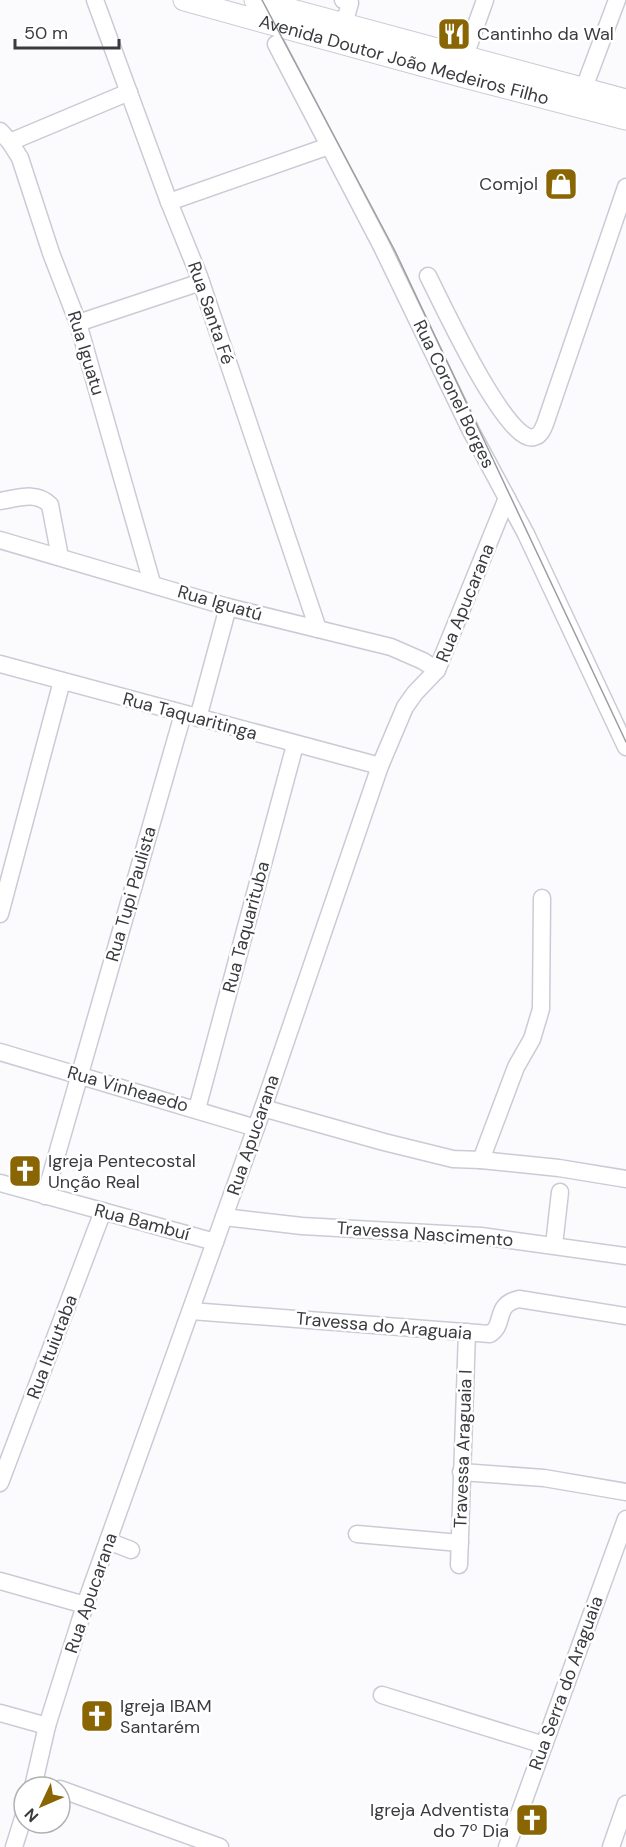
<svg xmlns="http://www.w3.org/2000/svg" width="626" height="1847" viewBox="0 0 626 1847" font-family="'DM Sans',sans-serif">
	<rect width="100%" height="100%" fill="#fbfbfd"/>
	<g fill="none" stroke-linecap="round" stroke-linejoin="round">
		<defs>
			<g id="minor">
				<polyline points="95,0 169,202 199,276 318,629"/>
				<polyline points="343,0 350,3 344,24"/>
				<polyline points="276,44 381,245 471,431 526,534 626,747"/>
				<polyline points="465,56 485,0"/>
				<polyline points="584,88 617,0"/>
				<polyline points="0,131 10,142 20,158 51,253 78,323 152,583"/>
				<polyline points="10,142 129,92"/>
				<polyline points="169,202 329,146"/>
				<path d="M428,276C440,299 507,446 534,437C540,436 543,429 545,424L626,187"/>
				<polyline points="78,323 201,282"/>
				<path d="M0,501C18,498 37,491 50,505L60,557"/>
				<polyline points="0,540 228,607 391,647 423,661 437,670"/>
				<polyline points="0,664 380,766"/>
				<polyline points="198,718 228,607"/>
				<polyline points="0,914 62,681"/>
				<polyline points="0,1052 256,1128"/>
				<polyline points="263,1108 384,1142 453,1159 481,1160 559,1168 626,1179"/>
				<polyline points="197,1109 295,745"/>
				<polyline points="481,1160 516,1067 532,1039 541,1009 542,898"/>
				<polyline points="0,1183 215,1242"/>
				<polyline points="45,1196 183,714"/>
				<polyline points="224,1217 302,1226 481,1236 626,1256"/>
				<polyline points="554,1245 560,1192"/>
				<path d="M191,1311L490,1334C506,1324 493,1305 519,1299L626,1316"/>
				<polyline points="461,1472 544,1478 626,1492"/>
				<polyline points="0,1483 103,1211"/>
				<polyline points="357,1534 460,1543"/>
				<polyline points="108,1541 131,1550"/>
				<polyline points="459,1565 467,1332"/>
				<polyline points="0,1581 85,1605"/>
				<polyline points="382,1695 544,1745"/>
				<polyline points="0,1713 47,1726"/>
				<polyline points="33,1787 47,1726 85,1605 263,1108 380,766 405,707 415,693 437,670 507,498"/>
				<polyline points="60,1789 220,1847"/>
				<polyline points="14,1847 24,1815"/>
				<polyline points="507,1847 626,1519"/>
				<polyline points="611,1847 626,1804"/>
			</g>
			<g id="major">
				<path id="s1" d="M184,0L464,77L626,119"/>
				<polyline points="255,0 626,100"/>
			</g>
		</defs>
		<use href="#minor" stroke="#c9ccd6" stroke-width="19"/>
		<use href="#major" stroke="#c9ccd6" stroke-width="23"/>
		<use href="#minor" stroke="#fff" stroke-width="16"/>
		<use href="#major" stroke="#fff" stroke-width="21"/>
		<polyline stroke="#9d9ea1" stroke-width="1.5" points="262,0 395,251 626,742"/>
	</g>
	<defs>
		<symbol id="restaurant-square" viewBox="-11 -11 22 22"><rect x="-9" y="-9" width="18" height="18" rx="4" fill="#896603" stroke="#fff"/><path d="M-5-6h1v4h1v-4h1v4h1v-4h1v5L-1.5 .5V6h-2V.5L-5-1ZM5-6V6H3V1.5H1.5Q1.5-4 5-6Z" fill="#fff"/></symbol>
		<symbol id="shop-square" viewBox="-11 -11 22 22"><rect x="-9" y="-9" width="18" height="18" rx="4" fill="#896603" stroke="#fff"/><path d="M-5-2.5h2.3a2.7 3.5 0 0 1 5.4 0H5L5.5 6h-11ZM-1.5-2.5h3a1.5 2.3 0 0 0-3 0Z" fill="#fff"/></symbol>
		<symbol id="church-square" viewBox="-11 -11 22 22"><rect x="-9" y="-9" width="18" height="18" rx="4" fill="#896603" stroke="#fff"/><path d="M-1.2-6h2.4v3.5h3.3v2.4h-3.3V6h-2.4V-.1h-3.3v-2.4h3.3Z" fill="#fff"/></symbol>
	</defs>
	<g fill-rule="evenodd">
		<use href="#restaurant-square" x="435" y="15" width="38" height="38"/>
		<use href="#shop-square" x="542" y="165" width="38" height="38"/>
		<use href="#church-square" x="6" y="1152" width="38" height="38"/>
		<use href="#church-square" x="78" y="1697" width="38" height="38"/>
		<use href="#church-square" x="513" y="1801" width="38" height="38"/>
	</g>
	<g text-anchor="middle" stroke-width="5" stroke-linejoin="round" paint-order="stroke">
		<g font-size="18" fill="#3a3b3f" stroke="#fff" text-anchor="start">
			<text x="477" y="40">Cantinho da Wal</text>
			<text x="538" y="190" text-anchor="end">Comjol</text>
			<text x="48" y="1167">Igreja Pentecostal<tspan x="48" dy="21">Unção Real</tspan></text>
			<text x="120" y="1712">Igreja IBAM<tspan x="120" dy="21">Santarém</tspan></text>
			<text x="509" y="1816" text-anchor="end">Igreja Adventista<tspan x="509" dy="21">do 7º Dia</tspan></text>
		</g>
		<g font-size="18" fill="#3a3b3f" stroke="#fff">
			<text dy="6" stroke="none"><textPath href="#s1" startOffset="228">Avenida Doutor João Medeiros Filho</textPath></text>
			<text transform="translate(211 313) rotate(71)" y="6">Rua Santa Fé</text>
			<text transform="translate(86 353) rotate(73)" y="6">Rua Iguatu</text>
			<text transform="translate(454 394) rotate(64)" y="6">Rua Coronel Borges</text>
			<text transform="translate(220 603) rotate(16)" y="6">Rua Iguatú</text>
			<text transform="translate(465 603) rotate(-68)" y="6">Rua Apucarana</text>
			<text transform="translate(190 716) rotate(15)" y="6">Rua Taquaritinga</text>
			<text transform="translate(131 894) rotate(-74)" y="6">Rua Tupi Paulista</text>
			<text transform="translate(246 927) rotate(-75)" y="6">Rua Taquarituba</text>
			<text transform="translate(128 1089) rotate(16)" y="6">Rua Vinheaedo</text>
			<text transform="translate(253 1135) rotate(-71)" y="6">Rua Apucarana</text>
			<text transform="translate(142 1222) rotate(15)" y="6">Rua Bambuí</text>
			<text transform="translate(425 1234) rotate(4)" y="6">Travessa Nascimento</text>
			<text transform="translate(384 1326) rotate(5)" y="6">Travessa do Araguaia</text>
			<text transform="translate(52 1347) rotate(-69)" y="6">Rua Ituiutaba</text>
			<text transform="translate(463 1449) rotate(-88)" y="6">Travessa Araguaia I</text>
			<text transform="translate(91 1593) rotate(-71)" y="6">Rua Apucarana</text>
			<text transform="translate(566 1683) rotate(-70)" y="6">Rua Serra do Araguaia</text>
		</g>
	</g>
	<g transform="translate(42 1805) rotate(226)"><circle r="28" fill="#ffffff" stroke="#b0b1b2" stroke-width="1.5"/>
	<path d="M0-4.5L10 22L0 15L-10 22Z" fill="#896603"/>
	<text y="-9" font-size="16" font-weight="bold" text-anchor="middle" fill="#3a3b3f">N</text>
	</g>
	<path d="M15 39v9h104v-9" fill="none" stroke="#3a3b3f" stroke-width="3"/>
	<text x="24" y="39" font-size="18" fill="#3a3b3f" stroke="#ffffff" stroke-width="4.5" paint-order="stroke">50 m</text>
</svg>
